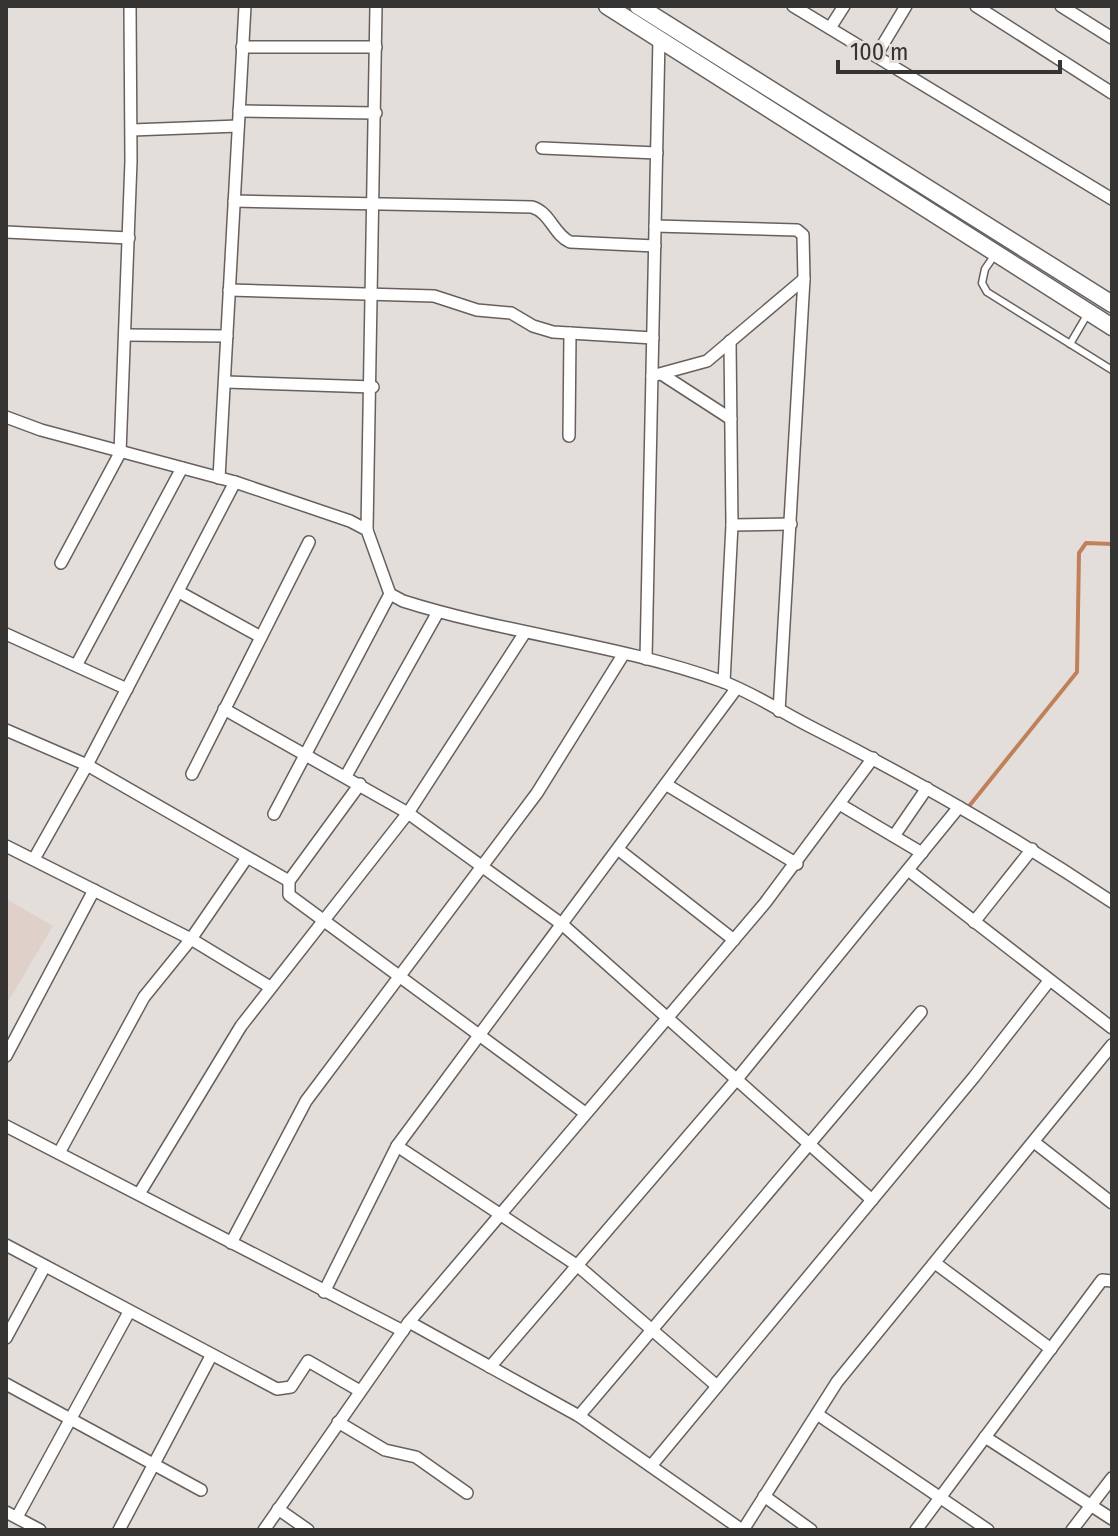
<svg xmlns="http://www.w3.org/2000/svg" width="1118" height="1536" viewBox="0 0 1118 1536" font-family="'Fira Sans Condensed',sans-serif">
	<rect width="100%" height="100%" fill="#e4deda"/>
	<polygon fill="#dfd1ca" points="6,899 53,926 6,1005"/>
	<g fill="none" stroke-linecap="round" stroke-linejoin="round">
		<polyline stroke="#c0805b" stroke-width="4" points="970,805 1077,672 1079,553 1086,543 1112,544"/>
		<defs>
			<g id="lane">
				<polyline points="994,256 985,269 982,283 987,292 1112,370"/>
				<polyline points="1070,344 1087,315"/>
			</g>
			<g id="street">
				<polyline points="793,6 1112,199"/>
				<polyline points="976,6 1112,93"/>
				<polyline points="1061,6 1112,38"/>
				<polyline points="830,28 844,6"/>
				<polyline points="242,47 376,47"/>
				<polyline points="876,56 906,6"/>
				<polyline points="239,111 376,113"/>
				<polyline points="132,130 238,126"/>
				<polyline points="542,148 657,153"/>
				<path d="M234,201L532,207C551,213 553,234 570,242L655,246"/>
				<polyline points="655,226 797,230 803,235 804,279 779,711"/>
				<polyline points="6,232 129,238"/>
				<polyline points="229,290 434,296 477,310 511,313 533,326 553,332 653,338"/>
				<polyline points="127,335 227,336"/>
				<polyline points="663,375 731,419"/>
				<polyline points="652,376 707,361 804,279"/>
				<polyline points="226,382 373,387"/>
				<path d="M6,417L41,430L235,482L350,521L367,530L390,594L403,601C507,634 618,644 721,681C752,692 783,713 813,728C916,780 1016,838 1112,902"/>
				<polyline points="569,436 570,333"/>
				<polyline points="219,478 245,6"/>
				<polyline points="732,525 791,524"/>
				<polyline points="367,530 376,6"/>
				<polyline points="61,563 120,453 131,161 130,6"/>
				<polyline points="179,592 261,637"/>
				<polyline points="6,634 127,689"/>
				<polyline points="646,659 659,38"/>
				<polyline points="77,664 182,468"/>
				<polyline points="724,682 732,525 730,341"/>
				<polyline points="224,709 408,813 563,925 872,1200"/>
				<polyline points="6,730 87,765 289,881"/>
				<polyline points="192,774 309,542"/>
				<polyline points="346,776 438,612"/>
				<polyline points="360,784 289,881 289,895 585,1113"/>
				<polyline points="667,785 797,864"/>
				<polyline points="841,805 922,853"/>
				<polyline points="274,814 390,594"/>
				<polyline points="894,836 927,788"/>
				<polyline points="6,846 191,939 270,987"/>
				<polyline points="619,850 734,940"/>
				<polyline points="34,859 87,765 235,482"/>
				<polyline points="908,870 1112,1028"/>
				<polyline points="974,922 1032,849"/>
				<polyline points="6,1056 94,890"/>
				<polyline points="6,1126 403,1331"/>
				<polyline points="1034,1142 1112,1203"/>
				<polyline points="397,1146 578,1266 717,1386"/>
				<polyline points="59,1153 144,997 191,939 246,859"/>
				<polyline points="139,1194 241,1026 408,813 524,634"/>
				<polyline points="231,1243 306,1101 537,793 623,655"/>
				<polyline points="6,1245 277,1389 291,1387 308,1361 360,1391"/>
				<polyline points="935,1263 1051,1349"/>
				<polyline points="324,1292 397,1146 736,689"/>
				<polyline points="409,1322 579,1416 742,1530"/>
				<polyline points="6,1338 45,1266"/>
				<polyline points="490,1367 737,1079 959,807"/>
				<polyline points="6,1384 201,1490"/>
				<polyline points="817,1414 988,1530"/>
				<polyline points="579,1416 921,1012"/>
				<polyline points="338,1422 385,1450 416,1457 467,1493"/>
				<polyline points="985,1437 1112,1519"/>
				<polyline points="651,1466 974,1077 1049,981"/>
				<polyline points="764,1496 811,1530"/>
				<polyline points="278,1509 308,1530"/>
				<polyline points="6,1512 40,1530"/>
				<polyline points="17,1517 129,1312"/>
				<polyline points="119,1530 211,1356"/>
				<polyline points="264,1530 409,1322 765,903 873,758"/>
				<polyline points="743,1530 837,1382 1112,1045"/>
				<polyline points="916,1530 1102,1280 1112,1281"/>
				<polyline points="1072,1530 1112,1478"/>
			</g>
			<g id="secondary">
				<polyline points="607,6 1112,327"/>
				<polyline points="638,6 1112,304"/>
			</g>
		</defs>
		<use href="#lane" stroke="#66615e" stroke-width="9"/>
		<use href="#street" stroke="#66615e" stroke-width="14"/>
		<use href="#secondary" stroke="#66615e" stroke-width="19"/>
		<use href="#lane" stroke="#fff" stroke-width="6"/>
		<use href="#street" stroke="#fff" stroke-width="11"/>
		<use href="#secondary" stroke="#fff" stroke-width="16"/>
	</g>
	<rect width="1118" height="1536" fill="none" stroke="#363432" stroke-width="16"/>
	<path d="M838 60v12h222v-12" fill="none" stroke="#363432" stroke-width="4"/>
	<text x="850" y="60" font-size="24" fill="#363432" stroke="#e4deda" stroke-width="6" paint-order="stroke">100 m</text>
</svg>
